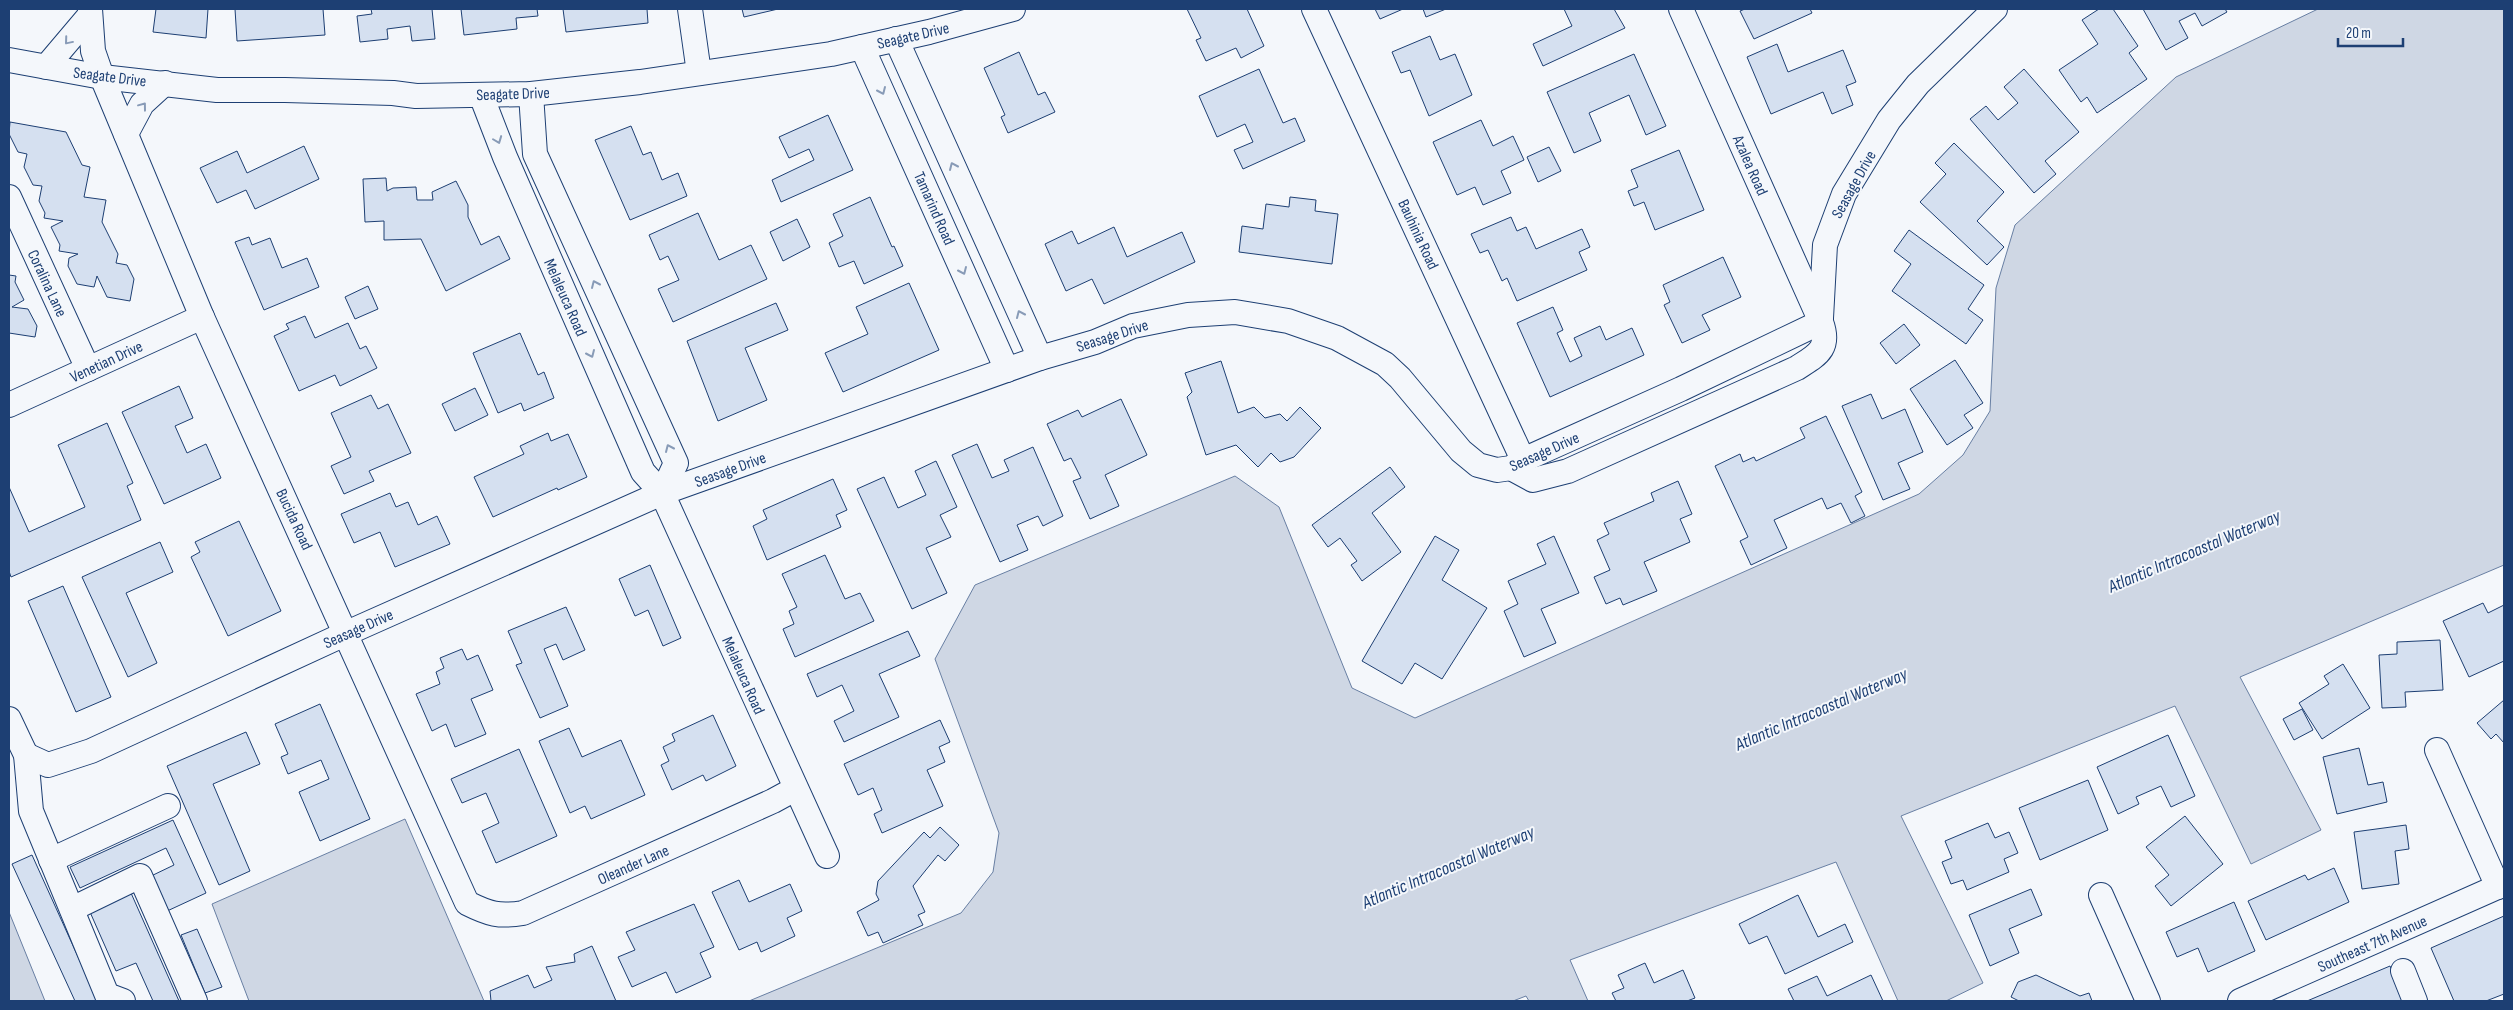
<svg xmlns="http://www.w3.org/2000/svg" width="2513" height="1010" viewBox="0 0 2513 1010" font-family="'Sofia Sans Condensed',sans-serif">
	<rect width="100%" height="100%" fill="#f4f7fb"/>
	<g fill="#cfd7e4" stroke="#687fa3">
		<polygon points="2318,9 2504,9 2504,565 2240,677 2321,830 2251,864 2175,706 1901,816 1983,983 1946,1001 1898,1001 1836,862 1570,960 1588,1001 1529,1001 1526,996 1513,1001 749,1001 961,913 993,872 999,833 935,659 975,585 1235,476 1279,507 1352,688 1415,718 1919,494 1963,455 1990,411 1996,288 2015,225 2176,77"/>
		<polygon points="405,819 484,1001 249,1001 212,904"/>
		<polygon points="9,912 45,1001 9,1001"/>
	</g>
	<g fill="#d5e0f0" stroke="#1d3f73">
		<polygon points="156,9 208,9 206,38 153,32"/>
		<polygon points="235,9 323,9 325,35 237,41"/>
		<polygon points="371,9 432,9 435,39 412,41 410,26 387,29 388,39 360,42 357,16 372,14"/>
		<polygon points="461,9 537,9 538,16 516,18 517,29 464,35"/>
		<polygon points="563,9 647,9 648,23 566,32"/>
		<polygon points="742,9 778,9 744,17"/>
		<polygon points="1187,9 1247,9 1264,46 1241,58 1236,48 1206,61 1196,40 1201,38"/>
		<polygon points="1375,9 1403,9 1380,19"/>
		<polygon points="1423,9 1446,9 1426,17"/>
		<polygon points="1564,9 1614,9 1625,28 1543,66 1533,44 1572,26"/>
		<polygon points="1745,9 1810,9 1812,13 1754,39 1740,11"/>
		<polygon points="2099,9 2113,9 2138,46 2129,53 2147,79 2097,113 2087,97 2081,102 2059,70 2098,44 2082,20"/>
		<polygon points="2143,9 2225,9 2227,12 2202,26 2195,13 2179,21 2188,38 2166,50"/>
		<polygon points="1430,36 1440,60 1455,54 1472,95 1429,116 1410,70 1401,73 1392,52"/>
		<polygon points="1777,44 1788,72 1843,50 1856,82 1846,86 1853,105 1832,114 1823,92 1771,114 1747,57"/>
		<polygon points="1019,52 1038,95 1045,92 1055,112 1008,133 1001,117 1005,115 984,68"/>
		<polygon points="1634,54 1666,126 1646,135 1629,95 1589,113 1601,141 1574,153 1547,92"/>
		<polygon points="1259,69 1283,123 1295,118 1305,141 1243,169 1234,150 1253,142 1245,124 1217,137 1199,96"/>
		<polygon points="2024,69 2079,132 2045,161 2056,174 2034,193 1970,119 1986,106 1998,120 2018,103 2004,87"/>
		<polygon points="828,115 853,170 781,202 772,180 814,160 809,149 789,158 779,137"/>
		<polygon points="1481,120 1493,146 1513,136 1524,160 1501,171 1511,193 1483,205 1475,187 1457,195 1433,142"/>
		<polygon points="10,122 66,132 82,165 90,167 84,197 106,200 102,222 118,254 116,263 127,265 134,279 130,301 107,297 97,276 94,287 77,284 68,266 69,258 78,254 59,251 60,245 51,227 63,221 44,218 45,213 39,201 42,186 33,185 24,167 27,154 18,152 9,134"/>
		<polygon points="631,126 643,155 651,152 662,180 678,173 687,196 630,220 595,140"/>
		<polygon points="1954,143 2004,192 1977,221 2004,247 1987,265 1920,202 1946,174 1935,163"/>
		<polygon points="304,146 319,179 255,209 246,190 217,203 200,168 237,151 247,173"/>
		<polygon points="1549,147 1561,171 1538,182 1527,157"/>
		<polygon points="1679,150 1704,210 1655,230 1644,202 1634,206 1628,191 1638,187 1631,170"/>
		<polygon points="386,178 387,191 393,188 416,187 417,200 433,200 432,192 456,181 468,205 468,217 481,245 499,236 510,259 446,291 421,239 384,240 384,221 365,222 363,179"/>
		<polygon points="870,197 892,247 894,246 903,266 864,284 854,261 839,267 829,243 843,236 833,214"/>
		<polygon points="1290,197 1316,200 1315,211 1338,214 1332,264 1239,252 1242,226 1263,229 1266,204 1289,207"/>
		<polygon points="698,213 719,260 751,245 767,279 673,322 658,289 679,280 668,256 660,260 649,235"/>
		<polygon points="1511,217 1517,231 1526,227 1536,249 1582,229 1590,247 1579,252 1587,270 1517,301 1507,278 1502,281 1488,250 1480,253 1471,234"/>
		<polygon points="797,219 810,247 783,261 770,232"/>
		<polygon points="1114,227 1127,257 1182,232 1195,262 1104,304 1092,279 1066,291 1045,244 1072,231 1078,244"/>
		<polygon points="1909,230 1984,285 1968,309 1983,320 1966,344 1892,291 1911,264 1894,251"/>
		<polygon points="249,237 252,245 270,238 282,268 307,258 319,287 264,310 235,242"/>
		<polygon points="1723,257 1741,297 1702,315 1710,330 1682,343 1664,305 1670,302 1663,285"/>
		<polygon points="9,275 16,276 15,282 24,300 12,307 28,309 37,326 35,337 9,333"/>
		<polygon points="909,283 939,350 843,392 825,353 868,334 856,307"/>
		<polygon points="368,286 378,309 355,319 345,297"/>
		<polygon points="776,303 788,330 745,348 767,400 718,421 687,341"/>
		<polygon points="1553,307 1563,330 1557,333 1570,362 1582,356 1574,338 1600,326 1606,340 1632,328 1644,355 1550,397 1517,323"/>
		<polygon points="305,316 315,338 348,323 360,349 366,346 377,368 340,386 335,375 299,391 274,336 289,329 286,324"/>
		<polygon points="1904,324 1920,345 1896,364 1880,343"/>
		<polygon points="520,333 538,375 544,372 554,398 524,411 521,403 498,413 473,353"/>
		<polygon points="1955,360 1983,403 1964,415 1973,428 1947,445 1910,389"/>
		<polygon points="1221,361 1238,413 1254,407 1265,418 1280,414 1287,421 1300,407 1321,428 1294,457 1280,462 1271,453 1258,467 1236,445 1206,455 1187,397 1192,392 1185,373"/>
		<polygon points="179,386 193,418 175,426 187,453 206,444 221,478 164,504 122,412"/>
		<polygon points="475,388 488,415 455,431 442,404"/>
		<polygon points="1871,394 1882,419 1905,409 1923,452 1898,463 1910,489 1883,500 1842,406"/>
		<polygon points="371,395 378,409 388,404 411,453 369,471 374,481 344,494 331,466 351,457 331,413"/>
		<polygon points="1121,399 1147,455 1105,475 1119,506 1090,519 1073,481 1081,478 1071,458 1064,461 1047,424 1078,410 1082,417"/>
		<polygon points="1826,416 1862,492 1855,496 1865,516 1851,523 1841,503 1827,509 1822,498 1774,520 1787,548 1751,565 1740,541 1748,537 1715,466 1740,454 1743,462 1754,457 1756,461 1805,438 1800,428"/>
		<polygon points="107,423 133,483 127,486 141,520 11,577 9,571 9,487 29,532 85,507 58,445"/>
		<polygon points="548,433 551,441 568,434 587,477 558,490 557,488 493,517 474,477 524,454 520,446"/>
		<polygon points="977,444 992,478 1009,471 1004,460 1033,447 1063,516 1043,526 1038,516 1017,525 1028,550 1000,562 952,455"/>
		<polygon points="936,461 957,507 940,515 951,537 926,548 947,593 912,609 857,489 884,477 898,508 926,495 915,471"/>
		<polygon points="1390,467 1405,487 1372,513 1401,552 1362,581 1351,565 1357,561 1340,538 1328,547 1312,525"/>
		<polygon points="833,479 847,510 836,515 841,527 767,560 753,526 767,519 763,510"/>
		<polygon points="1678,481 1692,514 1680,519 1690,542 1644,562 1657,591 1623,605 1620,598 1606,604 1594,577 1610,570 1597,540 1609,534 1604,523 1654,501 1651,493"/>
		<polygon points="390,493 396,507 408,502 418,525 437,516 450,544 395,567 380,532 354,543 341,514"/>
		<polygon points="239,521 281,611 228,636 191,557 200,552 195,542"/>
		<polygon points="1435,536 1459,550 1442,580 1487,608 1442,679 1415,663 1402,684 1362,661"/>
		<polygon points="1554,536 1579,593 1541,609 1556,643 1524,657 1504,611 1518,604 1508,581 1546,564 1537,544"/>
		<polygon points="160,542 173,572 126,593 157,663 128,677 82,577"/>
		<polygon points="825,555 845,599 860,593 874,621 795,657 783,629 794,624 789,611 797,607 782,574"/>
		<polygon points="650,565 681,638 663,646 648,610 635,616 619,579"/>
		<polygon points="63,586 111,697 76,712 28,601"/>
		<polygon points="2483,603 2488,613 2504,605 2504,661 2469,677 2443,621"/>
		<polygon points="566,607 585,650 563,660 556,644 544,649 568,706 540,718 516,665 522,663 508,631"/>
		<polygon points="908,631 920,656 879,674 899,717 844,742 834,721 854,711 842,685 817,697 807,674"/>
		<polygon points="2440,640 2443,690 2405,692 2406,707 2382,708 2379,655 2397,654 2397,642"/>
		<polygon points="462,649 467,660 478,655 493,690 471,699 486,734 455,747 446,724 432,731 416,694 440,684 436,672 444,668 440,658"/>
		<polygon points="2343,664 2370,708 2322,739 2299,703 2329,684 2324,676"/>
		<polygon points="2504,700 2504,743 2496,734 2491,739 2477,723"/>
		<polygon points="320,704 370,819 320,841 299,792 329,779 321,760 288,774 281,757 288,754 275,724"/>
		<polygon points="2302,709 2313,730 2294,740 2283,719"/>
		<polygon points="713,715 736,766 706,781 703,775 672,790 661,765 669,761 663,747 675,741 672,734"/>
		<polygon points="940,720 950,742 939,747 945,762 927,770 943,806 882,833 874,814 882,810 873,788 858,795 844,764"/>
		<polygon points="569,728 582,757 621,740 645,795 591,819 585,806 570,813 539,741"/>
		<polygon points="246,732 260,764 213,784 250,871 219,885 167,766"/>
		<polygon points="2168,735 2195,796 2171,807 2161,786 2136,797 2139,804 2118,814 2097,767"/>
		<polygon points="2359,748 2368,785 2383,782 2387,802 2337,814 2323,757"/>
		<polygon points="519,749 557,836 496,863 482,831 499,823 486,793 462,803 451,779"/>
		<polygon points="2088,780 2108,830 2040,860 2019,808"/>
		<polygon points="2185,816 2223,864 2171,906 2155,886 2169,875 2146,847"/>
		<polygon points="173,820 206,893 165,912 149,877 174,865 166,848 80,888 70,867"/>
		<polygon points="1988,823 1995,838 2009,832 2018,853 2004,859 2009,872 1967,890 1963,880 1951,884 1942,862 1952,858 1945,841"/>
		<polygon points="2406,825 2409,849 2395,851 2399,884 2362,889 2354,832"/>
		<polygon points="940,827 959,845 945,861 938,855 913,886 925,912 918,915 923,925 883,943 878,932 868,936 857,912 879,900 876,894 878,881 924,832 930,838"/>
		<polygon points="32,855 98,1001 75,1001 12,864"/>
		<polygon points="2334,868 2349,902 2266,940 2248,901 2305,875 2308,880"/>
		<polygon points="739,880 749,902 790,884 802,911 787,918 795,936 761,952 757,942 739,950 712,892"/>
		<polygon points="2031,889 2042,915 2009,929 2019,953 1990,966 1969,915"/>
		<polygon points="131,893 179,1001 153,1001 136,963 116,971 90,912"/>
		<polygon points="1798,895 1818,937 1845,924 1853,942 1785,974 1767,936 1749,944 1739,924"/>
		<polygon points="2234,902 2255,951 2208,972 2198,948 2177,957 2166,932"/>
		<polygon points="694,904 714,947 700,953 711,977 676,993 666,972 632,987 618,957 635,950 626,932"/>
		<polygon points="2504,916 2504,994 2486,1001 2454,1001 2431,948"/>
		<polygon points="197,929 222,987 205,993 181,935"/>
		<polygon points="592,946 616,1001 491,1001 490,991 528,975 534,988 552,980 546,967 575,962 574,954"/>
		<polygon points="1645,963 1654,983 1683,970 1695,998 1687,1001 1616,1001 1612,993 1624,988 1618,975"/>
		<polygon points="2390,966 2405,1001 2307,1001"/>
		<polygon points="1871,975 1883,1001 1794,1001 1788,989 1817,976 1827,996"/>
		<polygon points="2036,975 2080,996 2089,993 2092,1001 2019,1001 2011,997 2018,982"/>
	</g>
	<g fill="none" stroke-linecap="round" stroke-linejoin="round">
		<defs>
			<g id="minor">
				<path d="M90,9L93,51L102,77L202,317L467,903C489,914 499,917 523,913L773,801L795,789"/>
				<polyline points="690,9 699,73"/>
				<polyline points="1314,9 1523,460"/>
				<polyline points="896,39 1040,358"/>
				<polyline points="862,47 1007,370"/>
				<polyline points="9,60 102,77 217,90 285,90 393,93 416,96 531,94 640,82 831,54 929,32 1013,9"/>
				<polyline points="46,67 90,15"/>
				<polyline points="531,94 535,154 676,463 662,493"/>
				<polyline points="481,95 505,157 643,472 662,493 827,856"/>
				<polyline points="126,134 142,104 165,83"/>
				<polyline points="9,197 88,369"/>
				<polyline points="1821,318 1825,245 1844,194 1889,120 1918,84 1995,9"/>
				<polyline points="9,405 202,317"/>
				<path d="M1511,468L1533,480L1568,471L1797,368C1817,355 1831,349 1821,322L1681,9"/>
				<polyline points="9,719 26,755 31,811 107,995 123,1001"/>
				<polyline points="2437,750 2498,887"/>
				<polyline points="26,755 48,765 91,751 347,633 662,493 1040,358 1095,342 1133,326 1188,315 1235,312 1288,321 1337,338 1385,364 1400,378 1461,451 1478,465 1497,470 1511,468 1523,460 1681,389 1821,322"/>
				<polyline points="51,860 168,806"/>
				<polyline points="2101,895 2148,1001"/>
				<polyline points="72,909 140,876 195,1001"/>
				<polyline points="2403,971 2415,1001"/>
				<polyline points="2240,1001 2504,884"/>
			</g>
		</defs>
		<use href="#minor" stroke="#1d3f73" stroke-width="26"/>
		<use href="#minor" stroke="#f4f7fb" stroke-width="24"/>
	</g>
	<defs><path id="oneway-chevron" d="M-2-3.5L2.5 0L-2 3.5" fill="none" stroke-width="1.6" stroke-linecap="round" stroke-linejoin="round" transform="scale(1.25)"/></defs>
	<g stroke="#889bb7">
		<use href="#oneway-chevron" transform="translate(68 41) rotate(130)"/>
		<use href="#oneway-chevron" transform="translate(882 91) rotate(66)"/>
		<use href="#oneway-chevron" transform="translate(143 106) rotate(-53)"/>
		<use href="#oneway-chevron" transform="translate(498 140) rotate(69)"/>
		<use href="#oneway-chevron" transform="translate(953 166) rotate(-114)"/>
		<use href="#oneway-chevron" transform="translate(963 271) rotate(66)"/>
		<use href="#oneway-chevron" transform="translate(595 284) rotate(-114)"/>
		<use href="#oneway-chevron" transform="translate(1020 314) rotate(-114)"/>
		<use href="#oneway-chevron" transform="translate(591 354) rotate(66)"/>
		<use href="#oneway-chevron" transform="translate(669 448) rotate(-114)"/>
	</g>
	<g text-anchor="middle" stroke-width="4" stroke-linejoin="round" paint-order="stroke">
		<g font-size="16" fill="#1d3f73" stroke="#f4f7fb">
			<text transform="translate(913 35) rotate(-13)" y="6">Seagate Drive</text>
			<text transform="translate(110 76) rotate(7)" y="6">Seagate Drive</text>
			<text transform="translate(513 93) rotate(-2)" y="6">Seagate Drive</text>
			<text transform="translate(1751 165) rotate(66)" y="6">Azalea Road</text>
			<text transform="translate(1853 184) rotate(-61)" y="6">Seasage Drive</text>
			<text transform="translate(935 208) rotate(66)" y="6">Tamarind Road</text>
			<text transform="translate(1419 234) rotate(65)" y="6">Bauhinia Road</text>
			<text transform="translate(48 283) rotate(65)" y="6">Coralina Lane</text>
			<text transform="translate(566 297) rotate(66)" y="6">Melaleuca Road</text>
			<text transform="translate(1112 335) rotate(-18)" y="6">Seasage Drive</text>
			<text transform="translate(106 361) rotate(-25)" y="6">Venetian Drive</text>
			<text transform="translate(1544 451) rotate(-24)" y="6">Seasage Drive</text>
			<text transform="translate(730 469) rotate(-20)" y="6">Seasage Drive</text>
			<text transform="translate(295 519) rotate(65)" y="6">Bucida Road</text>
			<text transform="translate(358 628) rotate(-24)" y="6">Seasage Drive</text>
			<text transform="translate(744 675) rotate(66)" y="6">Melaleuca Road</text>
			<text transform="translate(633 864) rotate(-24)" y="6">Oleander Lane</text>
			<text transform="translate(2372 943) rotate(-24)" y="6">Southeast 7th Avenue</text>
		</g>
		<g font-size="18" font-style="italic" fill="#1d3f73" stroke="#f4f7fb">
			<text transform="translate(2194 551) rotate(-23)" y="6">Atlantic Intracoastal Waterway</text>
			<text transform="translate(1821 709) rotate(-23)" y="6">Atlantic Intracoastal Waterway</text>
			<text transform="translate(1448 867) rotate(-23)" y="6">Atlantic Intracoastal Waterway</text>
		</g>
	</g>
	<rect width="2513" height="1010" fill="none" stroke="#1d3f73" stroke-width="20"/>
	<path d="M2338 38v8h65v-8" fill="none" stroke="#1d3f73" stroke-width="2.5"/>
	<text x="2346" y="38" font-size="15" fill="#1d3f73" stroke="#f4f7fb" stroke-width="4" paint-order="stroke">20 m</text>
</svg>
